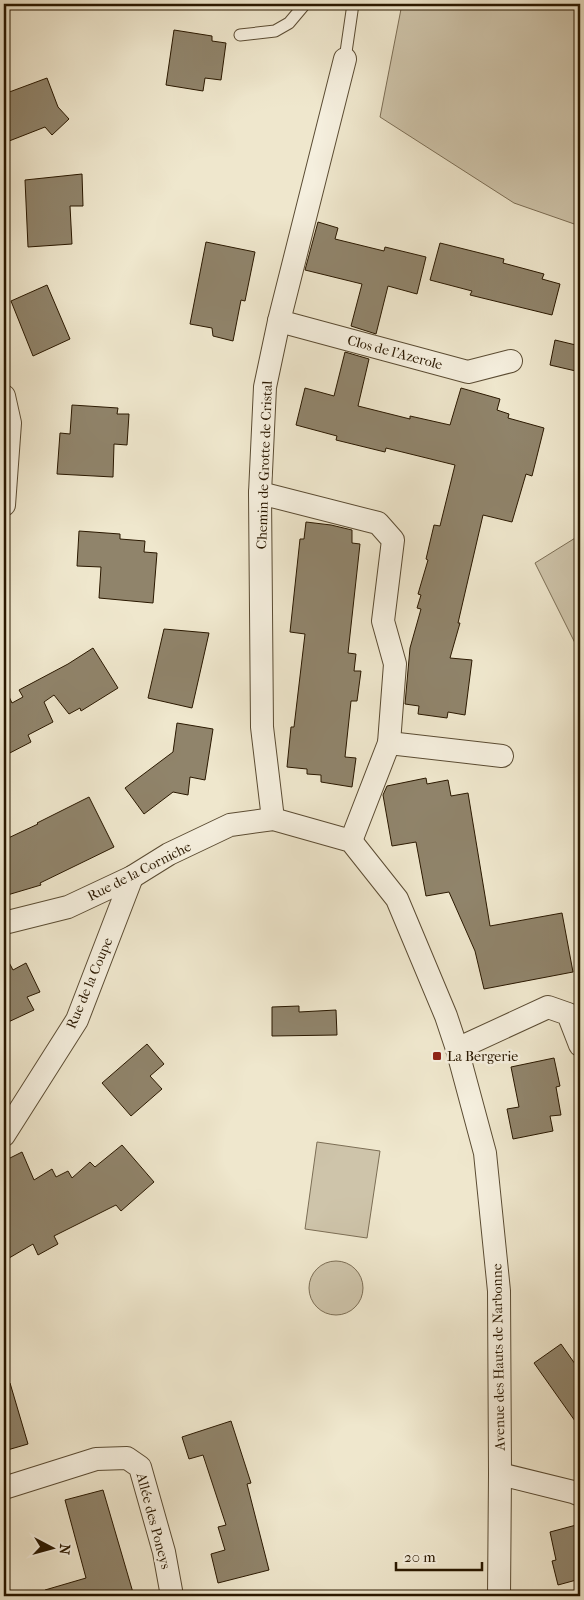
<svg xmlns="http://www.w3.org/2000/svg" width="584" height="1600" viewBox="0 0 584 1600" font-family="'IM FELL French Canon',serif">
	<rect width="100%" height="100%" fill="#efe7cd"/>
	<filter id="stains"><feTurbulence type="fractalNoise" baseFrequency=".004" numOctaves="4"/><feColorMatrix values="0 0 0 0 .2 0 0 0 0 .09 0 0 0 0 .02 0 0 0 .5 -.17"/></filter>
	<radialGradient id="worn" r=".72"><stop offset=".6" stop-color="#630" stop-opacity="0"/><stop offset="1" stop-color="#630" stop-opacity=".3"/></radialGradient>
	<g fill="#cec4aa" stroke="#7c6e55">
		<polygon points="402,4 580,4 580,226 514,203 380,117"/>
		<polygon points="580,535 580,653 535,563"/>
		<polygon points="317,1142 380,1151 367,1238 305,1229"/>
		<circle cx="336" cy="1288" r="27"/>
	</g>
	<g fill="#90846b" stroke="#2a1800">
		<polygon points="174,30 212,36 212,41 226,43 221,80 205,78 203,91 166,85"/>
		<polygon points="47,78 58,107 69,119 52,135 45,127 4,143 4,94"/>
		<polygon points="82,174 83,206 70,206 72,244 28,247 25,180"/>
		<polygon points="318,222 338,228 335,239 384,251 385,247 426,257 417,294 388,286 376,334 351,326 362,284 305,270"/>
		<polygon points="206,242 255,252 245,301 241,300 233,341 213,336 212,328 190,324"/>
		<polygon points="440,243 504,259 503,263 544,274 542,279 560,284 552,315 470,295 472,291 430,280"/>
		<polygon points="47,285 70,339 33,356 11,301"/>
		<polygon points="555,340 580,346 580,372 550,365"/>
		<polygon points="345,352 369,359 358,406 410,419 410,416 450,425 461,388 500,399 497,410 509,414 508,418 544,428 532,476 526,474 512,522 483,515 458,623 460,623 450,658 472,660 465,715 448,712 447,718 418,714 419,706 405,704 410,648 421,609 417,608 421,595 418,594 428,560 426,559 434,525 440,526 455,465 386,448 385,452 336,440 337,436 296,425 305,388 334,396"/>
		<polygon points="72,405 118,408 117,414 129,414 127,445 114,444 113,477 57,474 60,433 70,434"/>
		<polygon points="306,522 331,525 352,530 352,543 360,544 348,653 356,654 354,671 361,671 357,701 351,701 345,757 356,758 352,787 321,782 321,775 307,774 307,769 287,767 291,727 294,727 305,634 290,632 300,539 304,539"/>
		<polygon points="79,531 120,534 120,539 145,541 144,552 157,553 153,603 99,598 101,567 77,566"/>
		<polygon points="164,629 209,633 192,708 148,698"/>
		<polygon points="93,648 118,688 81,711 80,708 69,714 54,695 44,702 53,722 28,735 31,742 4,756 4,686 12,703 23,697 19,690 68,664"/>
		<polygon points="177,723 213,729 205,780 190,777 188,795 173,792 144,814 125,788 173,752"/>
		<polygon points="426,778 427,784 448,780 451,796 468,793 490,926 562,913 573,972 484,989 475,951 449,892 426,896 416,842 392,846 383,795 387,786"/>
		<polygon points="89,797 114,847 40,883 41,885 4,896 4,840 38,824 37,823"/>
		<polygon points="4,953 13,970 26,963 40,992 27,997 34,1010 4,1024"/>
		<polygon points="299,1006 299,1012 336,1010 337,1035 272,1036 272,1007"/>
		<polygon points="147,1044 164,1064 150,1076 162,1089 131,1116 102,1083"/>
		<polygon points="554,1058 560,1086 556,1087 561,1115 550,1116 553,1131 513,1139 507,1109 519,1107 511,1067"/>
		<polygon points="122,1145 154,1182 121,1211 116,1205 54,1236 58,1244 38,1255 33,1244 4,1261 4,1161 22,1152 34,1180 52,1169 56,1177 68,1171 72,1178 90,1162 95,1167"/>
		<polygon points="561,1344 580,1371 580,1428 534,1363"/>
		<polygon points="10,1383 28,1444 4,1451 4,1384"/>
		<polygon points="231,1421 251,1483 247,1484 269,1570 218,1583 211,1554 225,1550 218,1527 226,1525 203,1455 189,1459 182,1437"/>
		<polygon points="103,1490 134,1596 46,1596 45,1590 86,1578 65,1500"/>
		<polygon points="580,1524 580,1579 558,1585 552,1561 556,1560 550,1532"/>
	</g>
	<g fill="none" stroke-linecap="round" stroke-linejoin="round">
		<defs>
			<g id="lane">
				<polyline points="240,35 275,31 289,23 305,4"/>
				<polyline points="345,59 353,4"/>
			</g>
			<g id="street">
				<polyline points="279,321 468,372 511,361"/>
				<polyline points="4,396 10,423 4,505"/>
				<polyline points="260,493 378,523 393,540 383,621 395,664 389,743 351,841"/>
				<polyline points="389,743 502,756"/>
				<polyline points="273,819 262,727 260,493 265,387 279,321 345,59"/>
				<polyline points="4,923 68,907 132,877 169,854 230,825 273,819 351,841 397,899 446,1016 457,1049 485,1153 499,1291 500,1474 499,1596"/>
				<polyline points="457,1049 548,1007 568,1014 580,1045"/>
				<polyline points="4,1135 77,1020 132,877"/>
				<polyline points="500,1474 573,1492 580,1495"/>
				<polyline points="4,1488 96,1459 127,1458 140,1467 164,1552 172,1596"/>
			</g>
		</defs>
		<use href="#lane" stroke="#5b4c33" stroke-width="13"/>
		<use href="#street" stroke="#5b4c33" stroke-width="24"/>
		<use href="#lane" stroke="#f5efde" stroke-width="11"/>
		<use href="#street" stroke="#f5efde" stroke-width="22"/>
	</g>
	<rect fill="#8f2418" stroke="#f5efde" stroke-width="2" x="432" y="1051" width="10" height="10" rx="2.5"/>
	<g text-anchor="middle" stroke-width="5" stroke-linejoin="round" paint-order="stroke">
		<g font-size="14" fill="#2a1800" stroke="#f5efde">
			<text transform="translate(395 352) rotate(15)" y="5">Clos de l'Azerole</text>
			<text transform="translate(264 465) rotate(-88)" y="5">Chemin de Grotte de Cristal</text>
			<text transform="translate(139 871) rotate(-27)" y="5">Rue de la Corniche</text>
			<text transform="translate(89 983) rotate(-67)" y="5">Rue de la Coupe</text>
			<text transform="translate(498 1357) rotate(-91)" y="5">Avenue des Hauts de Narbonne</text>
			<text transform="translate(154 1521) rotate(75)" y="5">Allée des Poneys</text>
		</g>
		<g font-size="14" fill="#2a1800" stroke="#f5efde" text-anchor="start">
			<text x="447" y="1061">La Bergerie</text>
		</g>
	</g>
	<rect width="584" height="1600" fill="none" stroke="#efe7cd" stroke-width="20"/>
	<rect x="5" y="5" width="574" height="1590" fill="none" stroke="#2a1800" stroke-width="2.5"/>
	<rect x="10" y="10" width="564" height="1580" fill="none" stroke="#2a1800"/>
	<g transform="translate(52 1548) rotate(96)" stroke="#f5efde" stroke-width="4" paint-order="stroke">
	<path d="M0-4L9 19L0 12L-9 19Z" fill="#2a1800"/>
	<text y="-8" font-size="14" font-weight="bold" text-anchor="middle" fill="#2a1800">N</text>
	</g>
	<path d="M396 1562v8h86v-8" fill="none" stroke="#2a1800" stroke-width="2.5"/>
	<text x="404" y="1562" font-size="15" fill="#2a1800" stroke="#f5efde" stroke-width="4" paint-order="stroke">20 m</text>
	<rect width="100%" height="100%" filter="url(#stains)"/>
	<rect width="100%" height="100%" fill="url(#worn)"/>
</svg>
